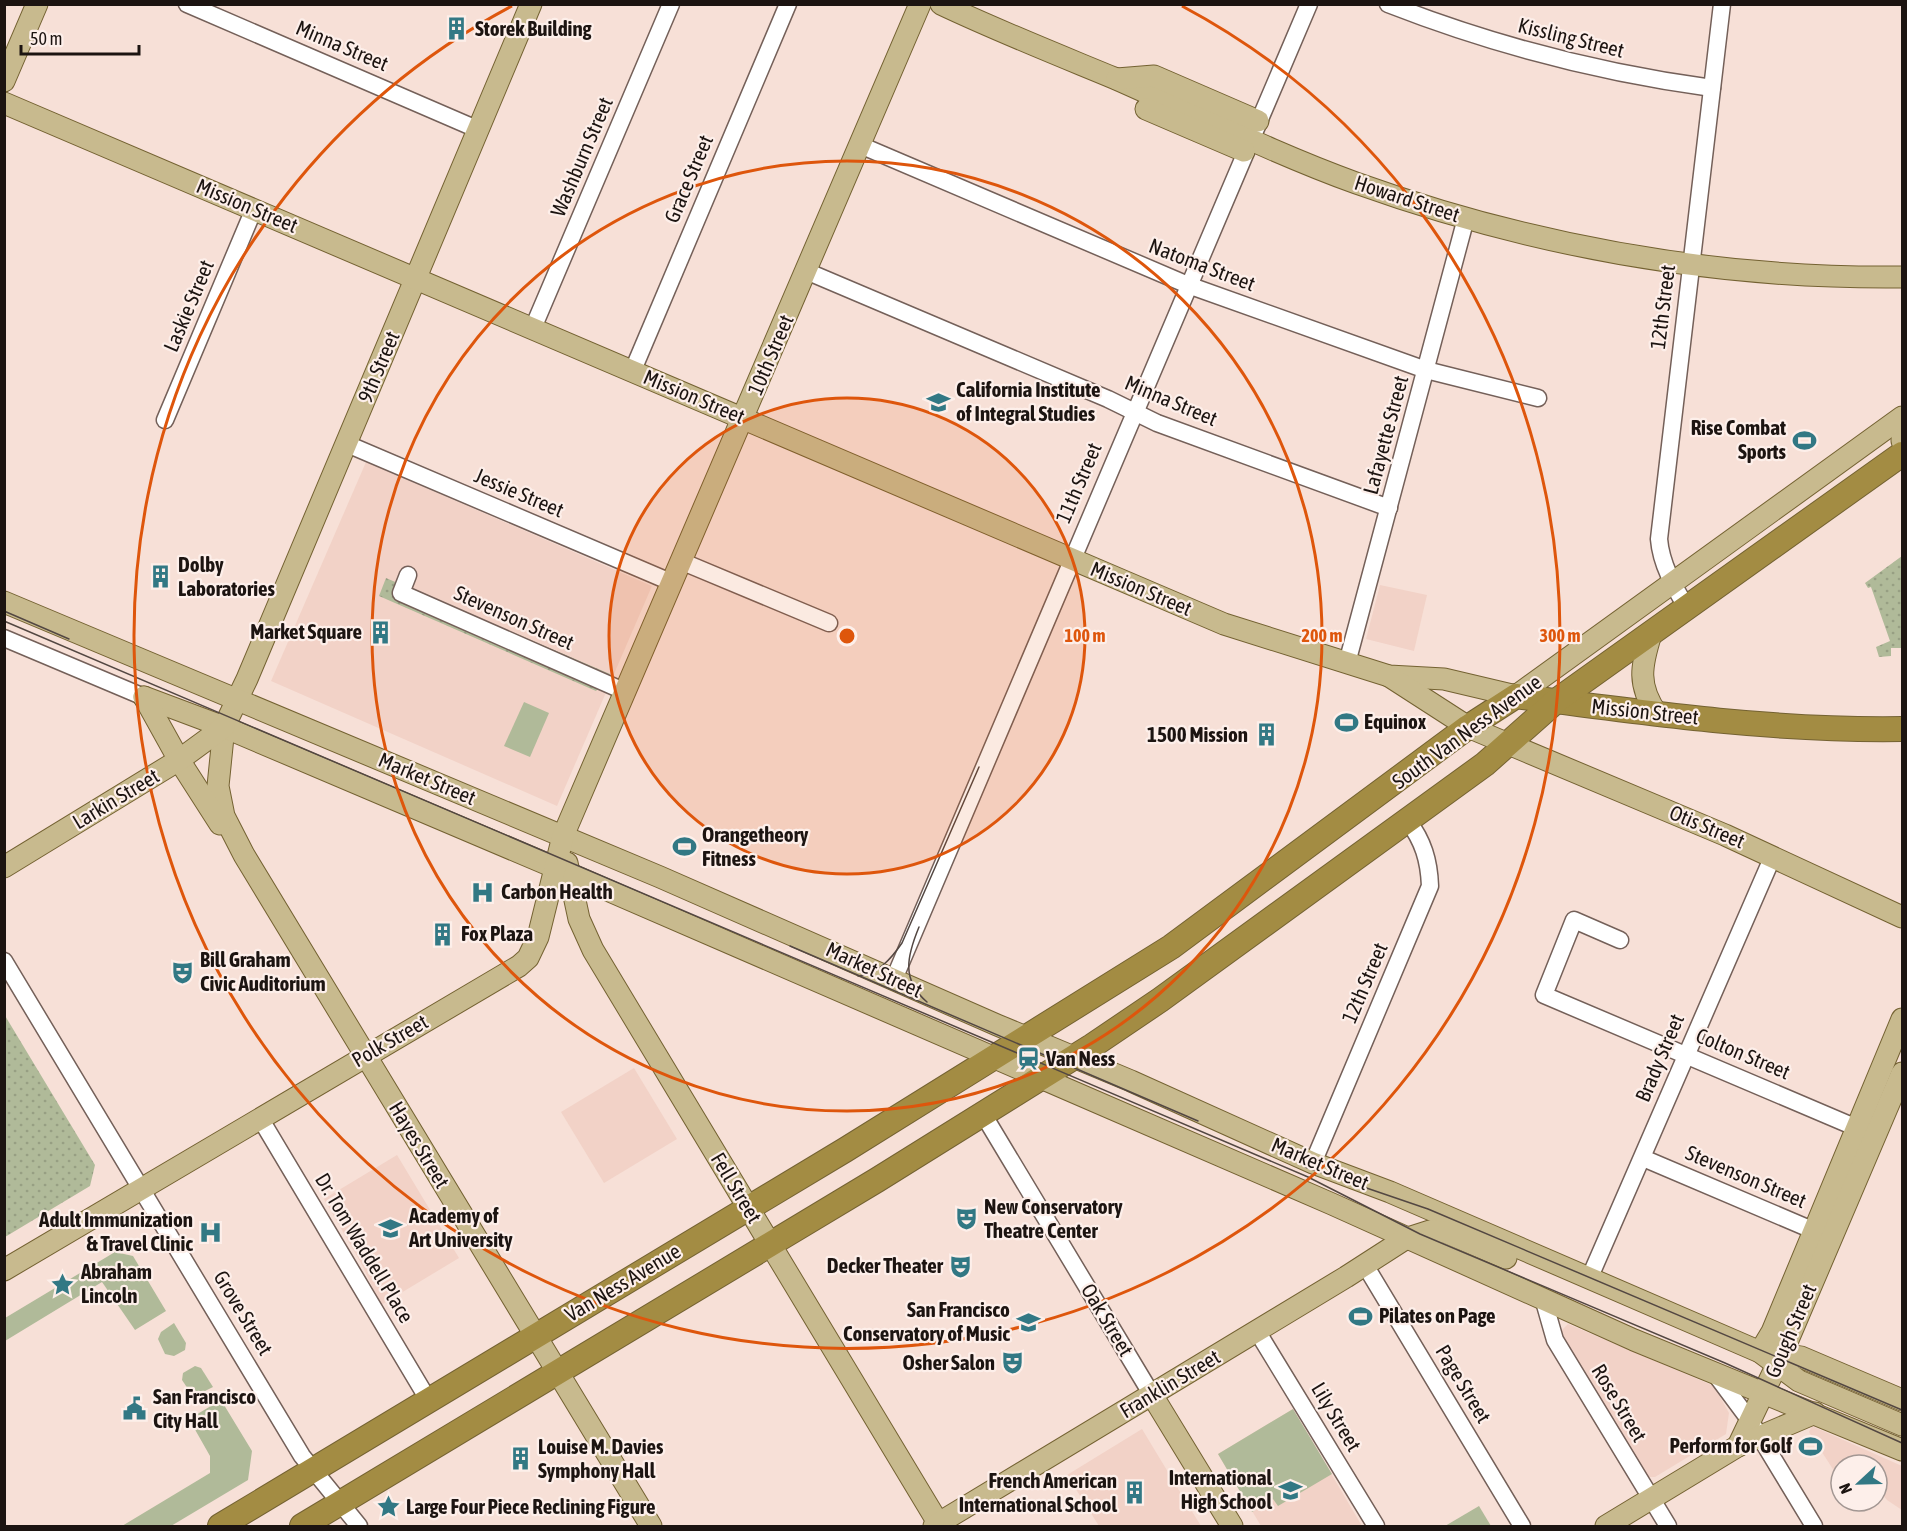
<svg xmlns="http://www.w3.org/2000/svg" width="1907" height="1531" viewBox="0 0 1907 1531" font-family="'Asap Condensed',sans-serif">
	<defs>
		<pattern id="park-dots" width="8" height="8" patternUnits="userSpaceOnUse" patternTransform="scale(1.5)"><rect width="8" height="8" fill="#b0ba99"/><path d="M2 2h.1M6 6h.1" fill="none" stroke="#979f83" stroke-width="1.8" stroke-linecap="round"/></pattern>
	</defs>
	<rect width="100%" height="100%" fill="#f7e0d7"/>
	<g fill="#f2d2c7">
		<polygon points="366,462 652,586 557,806 271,681"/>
		<polygon points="1380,585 1427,595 1414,651 1366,639"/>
		<polygon points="634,1068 677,1139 604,1183 561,1112"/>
		<polygon points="397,1155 459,1258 381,1305 361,1263 324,1199"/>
		<polygon points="1568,1324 1714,1386 1729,1413 1726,1434 1655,1477 1648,1477 1560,1332"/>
		<polygon points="1293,1409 1362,1526 1261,1526 1218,1454"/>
		<polygon points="1812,1426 1902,1466 1902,1510 1887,1500 1877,1488 1877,1465 1841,1465 1841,1475 1838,1477 1809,1432"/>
		<polygon points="1142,1429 1177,1487 1201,1526 1099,1526 1067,1475"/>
	</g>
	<g fill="#b0ba99">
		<polygon points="524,702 549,713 530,757 504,746"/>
		<polygon points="115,1252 133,1256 166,1311 135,1330 102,1282 5,1341 5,1318"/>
		<polygon points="174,1323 186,1343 185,1350 174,1356 165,1354 158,1339 161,1332"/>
		<polygon points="195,1366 201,1368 213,1387 197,1395 190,1392 182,1380 183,1373"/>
		<polygon points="221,1400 252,1451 248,1480 171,1526 122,1526 210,1473 210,1456 189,1419"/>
		<polygon points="1293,1409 1332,1474 1278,1506 1273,1499 1252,1512 1218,1454"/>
		<polygon points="1479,1506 1491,1526 1445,1526"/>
	</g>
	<g fill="url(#park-dots)">
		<polygon points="1902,556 1902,648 1891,648 1891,656 1879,657 1876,647 1890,641 1871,587 1868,588 1865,583"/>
		<polygon points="386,578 610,674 596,691 379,596"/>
		<polygon points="4,1014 95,1165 90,1186 5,1237"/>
	</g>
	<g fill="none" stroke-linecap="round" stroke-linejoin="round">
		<defs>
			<g id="minor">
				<polyline points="187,4 479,130"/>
				<path d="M1388,4C1493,45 1600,73 1712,88"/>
				<polyline points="860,145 1188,285 1426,370 1538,398"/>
				<polyline points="806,271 1108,399 1157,423 1389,508"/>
				<polyline points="533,328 671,4"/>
				<polyline points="633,370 788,4"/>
				<polyline points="165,420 254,209"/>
				<polyline points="347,444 673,583"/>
				<polyline points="683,562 829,623"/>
				<polyline points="408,575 401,593 626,692"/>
				<path d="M1687,608C1674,587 1661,564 1659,539L1722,4"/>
				<polyline points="4,638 144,697"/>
				<polyline points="1347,663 1466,218"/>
				<polyline points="1620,940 1574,920 1544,995 1857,1128"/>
				<polyline points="4,961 302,1456 359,1526"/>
				<polyline points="894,979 1309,4"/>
				<polyline points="983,1114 1152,1395"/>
				<polyline points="260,1118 429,1401"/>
				<polyline points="1643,1158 1824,1235"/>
				<path d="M1313,1163L1430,886C1429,860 1423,841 1408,821"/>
				<polyline points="1365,1265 1522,1526"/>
				<polyline points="1589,1279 1773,856"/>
				<polyline points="1543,1298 1555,1340 1668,1526"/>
				<polyline points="1257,1331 1376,1526"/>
				<polyline points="1716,1375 1751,1422 1814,1526"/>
			</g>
			<g id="major">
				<polyline points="531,4 247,679 224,727 218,786 224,816 244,855 651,1526"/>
				<path d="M941,4C998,31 1056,54 1114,78C1194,113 1273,153 1356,183C1532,246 1715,279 1902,277"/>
				<polyline points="1117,79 1154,76 1258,121"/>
				<polyline points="4,81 37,4"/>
				<polyline points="4,103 1224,624 1389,676 1444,679 1516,696 1902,417"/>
				<polyline points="1146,109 1244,151"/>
				<polyline points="1902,439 1902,441"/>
				<polyline points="4,602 660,877 997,1025 1131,1081 1313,1163 1390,1192 1760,1352 1799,1381 1902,1425"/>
				<path d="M1651,634C1641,666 1637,685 1657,714"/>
				<polyline points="1389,676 1468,727 1725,835 1902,917"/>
				<polyline points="144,697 224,727 568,873 1332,1204 1634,1340 1902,1450"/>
				<polyline points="144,697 179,760 220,824"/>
				<polyline points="567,863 579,919 593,950 940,1526"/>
				<polyline points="4,867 179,760 224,727"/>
				<polyline points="4,1270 519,966 528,958 538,937 563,836 920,4"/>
				<polyline points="1760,1352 1772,1332 1902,1019"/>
				<polyline points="1768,1352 1801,1357 1902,1400"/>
				<polyline points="1152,1395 1232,1526"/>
				<polyline points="1738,1446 1782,1354 1902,1073"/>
				<polyline points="934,1526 1346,1277 1405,1239 1430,1231 1445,1232 1506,1258"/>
				<polyline points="1606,1526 1738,1446 1815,1413"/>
			</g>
			<g id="highway">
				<path d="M220,1526L845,1150L1171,947L1468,727L1516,696C1645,713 1773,731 1902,729"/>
				<polyline points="302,1526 877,1180 1092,1046 1160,1000 1485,764 1556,701 1902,454"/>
			</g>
		</defs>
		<use href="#minor" stroke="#746059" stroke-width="19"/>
		<use href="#major" stroke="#746232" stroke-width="23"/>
		<use href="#highway" stroke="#746232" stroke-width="26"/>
		<use href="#minor" stroke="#fff" stroke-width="16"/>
		<use href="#major" stroke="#c8ba8e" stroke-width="21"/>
		<use href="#highway" stroke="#a38c43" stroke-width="24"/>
		<g stroke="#534742" stroke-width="1.5">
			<polyline points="4,611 69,639"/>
			<polyline points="4,621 1308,1177 1420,1234 1725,1363 1902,1443"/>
			<path d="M919,927C907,956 901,980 927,1002"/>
			<polyline points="790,946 1198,1121"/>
			<path d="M858,976C878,974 891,959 902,943L979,767"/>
			<polyline points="1305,1167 1428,1209 1902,1410"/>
		</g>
	</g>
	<circle cx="847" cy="636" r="238" fill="#de560c" fill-opacity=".12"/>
	<g fill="none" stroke="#de560c" stroke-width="3">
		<circle cx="847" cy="636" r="238"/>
		<circle cx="847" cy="636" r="475"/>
		<path d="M1182 6A713 713 0 1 1 512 6"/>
	</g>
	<defs>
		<symbol id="building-bare" viewBox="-9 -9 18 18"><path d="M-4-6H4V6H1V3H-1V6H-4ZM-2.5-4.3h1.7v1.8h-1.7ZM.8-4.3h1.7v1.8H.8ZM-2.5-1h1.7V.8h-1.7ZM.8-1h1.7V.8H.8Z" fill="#327884" stroke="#fdefea" stroke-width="2.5" paint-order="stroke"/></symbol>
		<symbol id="university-bare" viewBox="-9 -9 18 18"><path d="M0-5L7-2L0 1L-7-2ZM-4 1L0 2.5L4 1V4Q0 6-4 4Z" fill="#327884" stroke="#fdefea" stroke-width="2.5" paint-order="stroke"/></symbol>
		<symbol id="stadium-bare" viewBox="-9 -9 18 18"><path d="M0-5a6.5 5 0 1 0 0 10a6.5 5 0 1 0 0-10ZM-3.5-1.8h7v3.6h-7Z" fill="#327884" stroke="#fdefea" stroke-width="2.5" paint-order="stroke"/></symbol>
		<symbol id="hospital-bare" viewBox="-9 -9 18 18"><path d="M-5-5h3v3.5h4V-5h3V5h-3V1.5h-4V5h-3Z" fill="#327884" stroke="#fdefea" stroke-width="2.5" paint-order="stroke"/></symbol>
		<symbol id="theatre-bare" viewBox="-9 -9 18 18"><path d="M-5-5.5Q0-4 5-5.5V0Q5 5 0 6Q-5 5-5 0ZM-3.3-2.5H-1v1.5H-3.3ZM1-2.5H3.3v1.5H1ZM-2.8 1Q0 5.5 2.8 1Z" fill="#327884" stroke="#fdefea" stroke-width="2.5" paint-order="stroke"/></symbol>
		<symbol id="station-bare" viewBox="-9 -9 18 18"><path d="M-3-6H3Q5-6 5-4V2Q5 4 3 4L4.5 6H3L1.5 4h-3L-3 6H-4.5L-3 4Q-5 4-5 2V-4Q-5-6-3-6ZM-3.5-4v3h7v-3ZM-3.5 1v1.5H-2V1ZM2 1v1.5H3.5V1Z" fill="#327884" stroke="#fdefea" stroke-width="2.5" paint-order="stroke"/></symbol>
		<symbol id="sight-bare" viewBox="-9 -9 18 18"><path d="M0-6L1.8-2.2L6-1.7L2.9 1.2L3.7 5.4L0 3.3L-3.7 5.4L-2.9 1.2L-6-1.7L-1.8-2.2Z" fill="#327884" stroke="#fdefea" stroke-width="2.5" paint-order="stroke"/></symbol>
		<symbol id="school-bare" viewBox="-9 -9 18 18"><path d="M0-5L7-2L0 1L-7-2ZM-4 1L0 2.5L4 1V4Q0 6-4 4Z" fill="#327884" stroke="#fdefea" stroke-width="2.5" paint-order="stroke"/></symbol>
		<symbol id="civic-bare" viewBox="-9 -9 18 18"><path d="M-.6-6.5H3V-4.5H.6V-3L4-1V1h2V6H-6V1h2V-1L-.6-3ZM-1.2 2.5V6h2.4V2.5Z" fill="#327884" stroke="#fdefea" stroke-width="2.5" paint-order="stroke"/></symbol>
	</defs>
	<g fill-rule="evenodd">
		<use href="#building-bare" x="440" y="12" width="33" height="33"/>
		<use href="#university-bare" x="922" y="386" width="33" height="33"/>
		<use href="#stadium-bare" x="1788" y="424" width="33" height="33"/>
		<use href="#building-bare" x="144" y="560" width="33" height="33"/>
		<use href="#building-bare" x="364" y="616" width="33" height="33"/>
		<use href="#stadium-bare" x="1330" y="706" width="33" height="33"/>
		<use href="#building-bare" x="1250" y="718" width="33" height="33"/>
		<use href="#stadium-bare" x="668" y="830" width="33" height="33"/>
		<use href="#hospital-bare" x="466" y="876" width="33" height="33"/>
		<use href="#building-bare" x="426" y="918" width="33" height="33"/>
		<use href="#theatre-bare" x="166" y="956" width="33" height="33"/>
		<use href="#station-bare" x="1012" y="1042" width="33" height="33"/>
		<use href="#theatre-bare" x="950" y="1202" width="33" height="33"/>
		<use href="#university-bare" x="374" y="1212" width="33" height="33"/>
		<use href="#hospital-bare" x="194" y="1216" width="33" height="33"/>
		<use href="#theatre-bare" x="944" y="1250" width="33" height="33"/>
		<use href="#sight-bare" x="46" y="1268" width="33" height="33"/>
		<use href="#stadium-bare" x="1344" y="1300" width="33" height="33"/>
		<use href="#school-bare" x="1012" y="1306" width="33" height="33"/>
		<use href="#theatre-bare" x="996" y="1346" width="33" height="33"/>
		<use href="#civic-bare" x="118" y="1392" width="33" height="33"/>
		<use href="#stadium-bare" x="1794" y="1430" width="33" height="33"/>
		<use href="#building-bare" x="504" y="1442" width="33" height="33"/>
		<use href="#school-bare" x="1274" y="1474" width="33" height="33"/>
		<use href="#building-bare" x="1118" y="1476" width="33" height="33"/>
		<use href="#sight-bare" x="372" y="1490" width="33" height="33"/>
	</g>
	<g text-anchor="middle" stroke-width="4.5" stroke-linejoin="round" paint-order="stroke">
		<g font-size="21" font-weight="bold" fill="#1c1411" stroke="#fdefea" text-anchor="start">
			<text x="475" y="36">Storek Building</text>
			<text x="956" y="397">California Institute<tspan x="956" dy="24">of Integral Studies</tspan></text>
			<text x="1786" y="435" text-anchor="end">Rise Combat<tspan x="1786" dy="24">Sports</tspan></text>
			<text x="178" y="572">Dolby<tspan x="178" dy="24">Laboratories</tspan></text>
			<text x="362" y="639" text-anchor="end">Market Square</text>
			<text x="1364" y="729">Equinox</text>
			<text x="1248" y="742" text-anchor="end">1500 Mission</text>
			<text x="702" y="842">Orangetheory<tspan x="702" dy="24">Fitness</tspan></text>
			<text x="501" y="899">Carbon Health</text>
			<text x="461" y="941">Fox Plaza</text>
			<text x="200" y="967">Bill Graham<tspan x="200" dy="24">Civic Auditorium</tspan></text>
			<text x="1046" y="1066">Van Ness</text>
			<text x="984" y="1214">New Conservatory<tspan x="984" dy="24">Theatre Center</tspan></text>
			<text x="409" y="1223">Academy of<tspan x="409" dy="24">Art University</tspan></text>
			<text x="193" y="1227" text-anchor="end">Adult Immunization<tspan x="193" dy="24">&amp; Travel Clinic</tspan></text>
			<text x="943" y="1273" text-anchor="end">Decker Theater</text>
			<text x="81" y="1279">Abraham<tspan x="81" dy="24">Lincoln</tspan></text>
			<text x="1010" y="1317" text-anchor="end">San Francisco<tspan x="1010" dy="24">Conservatory of Music</tspan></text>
			<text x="1379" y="1323">Pilates on Page</text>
			<text x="995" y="1370" text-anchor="end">Osher Salon</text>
			<text x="153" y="1404">San Francisco<tspan x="153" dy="24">City Hall</tspan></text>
			<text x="1792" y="1453" text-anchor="end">Perform for Golf</text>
			<text x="538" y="1454">Louise M. Davies<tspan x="538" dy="24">Symphony Hall</tspan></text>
			<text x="1272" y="1485" text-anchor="end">International<tspan x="1272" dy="24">High School</tspan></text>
			<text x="1117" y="1488" text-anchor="end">French American<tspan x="1117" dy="24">International School</tspan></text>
			<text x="406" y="1514">Large Four Piece Reclining Figure</text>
		</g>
		<g font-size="21" fill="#1c1411" stroke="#fdefea">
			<text transform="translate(1571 38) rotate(14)" y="7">Kissling Street</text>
			<text transform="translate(342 46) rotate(23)" y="7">Minna Street</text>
			<text transform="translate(582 157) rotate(-67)" y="7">Washburn Street</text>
			<text transform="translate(689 179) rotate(-67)" y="7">Grace Street</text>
			<text transform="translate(1407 199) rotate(18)" y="7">Howard Street</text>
			<text transform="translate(247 206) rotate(23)" y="7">Mission Street</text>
			<text transform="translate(1202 265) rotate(21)" y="7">Natoma Street</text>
			<text transform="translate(189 306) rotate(-67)" y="7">Laskie Street</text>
			<text transform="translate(1663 307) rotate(-83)" y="7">12th Street</text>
			<text transform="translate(771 355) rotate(-67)" y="7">10th Street</text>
			<text transform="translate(379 367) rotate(-67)" y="7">9th Street</text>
			<text transform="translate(694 397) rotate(23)" y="7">Mission Street</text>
			<text transform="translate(1171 401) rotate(23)" y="7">Minna Street</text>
			<text transform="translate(1386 435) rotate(-75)" y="7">Lafayette Street</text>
			<text transform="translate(1079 483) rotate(-67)" y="7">11th Street</text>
			<text transform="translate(519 493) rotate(23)" y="7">Jessie Street</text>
			<text transform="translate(1141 589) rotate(23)" y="7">Mission Street</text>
			<text transform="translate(514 618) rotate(24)" y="7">Stevenson Street</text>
			<text transform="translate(1645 712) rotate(6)" y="7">Mission Street</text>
			<text transform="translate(1467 732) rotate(-36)" y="7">South Van Ness Avenue</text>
			<text transform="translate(427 779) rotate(23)" y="7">Market Street</text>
			<text transform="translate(116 799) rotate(-31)" y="7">Larkin Street</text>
			<text transform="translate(1707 827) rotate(23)" y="7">Otis Street</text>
			<text transform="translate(874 970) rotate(25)" y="7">Market Street</text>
			<text transform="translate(1365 983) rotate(-67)" y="7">12th Street</text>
			<text transform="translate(390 1041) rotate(-30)" y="7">Polk Street</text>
			<text transform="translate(1743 1054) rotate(23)" y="7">Colton Street</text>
			<text transform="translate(1660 1058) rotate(-67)" y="7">Brady Street</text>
			<text transform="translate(419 1145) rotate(59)" y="7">Hayes Street</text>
			<text transform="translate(1320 1164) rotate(23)" y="7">Market Street</text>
			<text transform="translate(1746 1177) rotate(23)" y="7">Stevenson Street</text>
			<text transform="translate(736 1188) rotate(59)" y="7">Fell Street</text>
			<text transform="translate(364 1248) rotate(59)" y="7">Dr. Tom Waddell Place</text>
			<text transform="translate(623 1283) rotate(-31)" y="7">Van Ness Avenue</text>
			<text transform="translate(243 1313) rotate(59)" y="7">Grove Street</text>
			<text transform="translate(1107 1320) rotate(59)" y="7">Oak Street</text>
			<text transform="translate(1791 1331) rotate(-67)" y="7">Gough Street</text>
			<text transform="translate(1170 1384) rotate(-31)" y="7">Franklin Street</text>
			<text transform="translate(1463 1384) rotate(59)" y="7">Page Street</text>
			<text transform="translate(1619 1403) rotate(59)" y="7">Rose Street</text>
			<text transform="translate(1336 1417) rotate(59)" y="7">Lily Street</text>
		</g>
	</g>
	<circle cx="847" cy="636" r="9" fill="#de560c" stroke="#fdefea" stroke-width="3"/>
	<g font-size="18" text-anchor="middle" font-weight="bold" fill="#de560c" stroke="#fdefea" stroke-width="4.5" stroke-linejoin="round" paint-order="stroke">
		<text x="1085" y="642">100 m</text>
		<text x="1322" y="642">200 m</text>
		<text x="1560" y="642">300 m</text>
	</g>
	<rect width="1907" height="1531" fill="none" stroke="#1c1411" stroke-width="12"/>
	<g transform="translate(1859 1483) rotate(248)"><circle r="28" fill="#fdefea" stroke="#a39793" stroke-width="1.5"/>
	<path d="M0-4.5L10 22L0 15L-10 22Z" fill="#327884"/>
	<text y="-9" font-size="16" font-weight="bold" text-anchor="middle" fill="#1c1411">N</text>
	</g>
	<path d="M21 45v9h118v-9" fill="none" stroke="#1c1411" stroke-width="3"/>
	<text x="30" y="45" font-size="18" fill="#1c1411" stroke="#fdefea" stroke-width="4.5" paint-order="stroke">50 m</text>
</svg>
